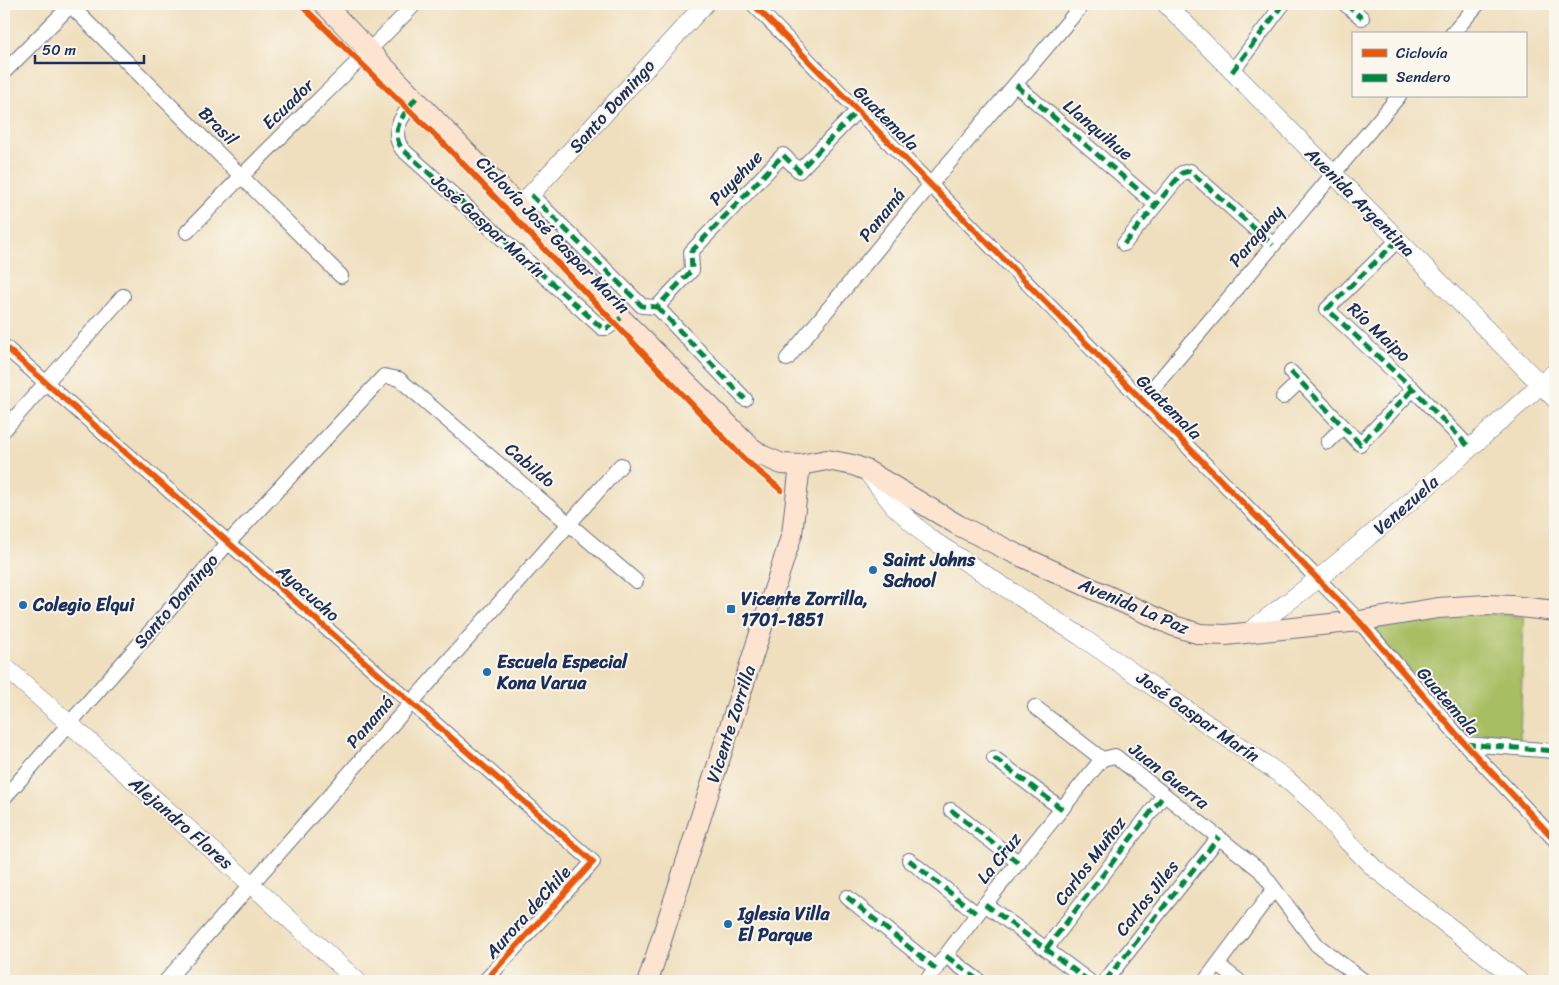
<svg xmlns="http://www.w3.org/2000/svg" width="1559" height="985" viewBox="0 0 1559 985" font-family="Sriracha,sans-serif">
	<rect width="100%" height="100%" fill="#fbf7ec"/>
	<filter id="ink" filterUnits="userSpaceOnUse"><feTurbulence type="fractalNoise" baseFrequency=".02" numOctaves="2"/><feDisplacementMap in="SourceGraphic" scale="10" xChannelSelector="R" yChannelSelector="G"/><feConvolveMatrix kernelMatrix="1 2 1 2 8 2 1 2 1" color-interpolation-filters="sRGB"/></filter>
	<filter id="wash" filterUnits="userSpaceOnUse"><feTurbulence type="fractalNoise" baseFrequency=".0096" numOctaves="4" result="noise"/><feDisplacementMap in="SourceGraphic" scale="20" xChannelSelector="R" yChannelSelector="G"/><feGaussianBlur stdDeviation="1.12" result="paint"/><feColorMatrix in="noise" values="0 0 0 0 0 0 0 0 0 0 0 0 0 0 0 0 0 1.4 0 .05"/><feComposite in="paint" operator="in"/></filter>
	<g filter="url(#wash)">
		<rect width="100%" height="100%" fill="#efdfbe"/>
		<polygon fill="#a8be63" stroke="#627660" points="1467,611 1524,617 1520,739 1467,733 1369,626"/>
	</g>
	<g filter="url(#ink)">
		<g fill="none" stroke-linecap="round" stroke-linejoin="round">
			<defs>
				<g id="minor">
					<polyline points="69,4 341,276"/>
					<polyline points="753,4 1359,621 1465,744 1555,840"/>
					<polyline points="1345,4 1362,18"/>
					<polyline points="1452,34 1478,4"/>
					<polyline points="4,72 72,4"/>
					<polyline points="1232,72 1283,4"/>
					<polyline points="1016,85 1155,204"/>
					<path d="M416,98C404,114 389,130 402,149L602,328H607L621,318"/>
					<polyline points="531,195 642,306 657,307 692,270 691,252 783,155 799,171 857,111"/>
					<path d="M187,232C261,154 340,81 415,4"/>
					<polyline points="1398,240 1327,309 1413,389 1470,448"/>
					<polyline points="1124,244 1182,173 1190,171 1273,245"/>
					<polyline points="657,307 745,399"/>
					<polyline points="4,346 593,862 485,981"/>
					<polyline points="787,359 931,184 1083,4"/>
					<polyline points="1291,372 1360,444 1413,389"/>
					<polyline points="1283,397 1300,381"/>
					<polyline points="1142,401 1399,96"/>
					<polyline points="4,430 123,296"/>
					<polyline points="1328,442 1343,427"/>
					<polyline points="1035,707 1102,759 1115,756 1260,870 1317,945 1364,981"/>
					<polyline points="1465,744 1555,751"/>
					<polyline points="994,758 1062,809"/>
					<polyline points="4,798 228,543 384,376 399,379 636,581"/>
					<polyline points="951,810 1019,863"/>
					<polyline points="909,860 977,914"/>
					<polyline points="847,897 936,969"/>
					<polyline points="985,904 1089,981"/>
					<polyline points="1046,949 1164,795"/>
					<polyline points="946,956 979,981"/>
					<polyline points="1218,965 1239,981"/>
					<polyline points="166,981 621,465"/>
					<polyline points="926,981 985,904 1102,759"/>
					<polyline points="1105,981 1219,837"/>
					<polyline points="1205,981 1274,889"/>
				</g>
				<g id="tertiary">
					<polyline points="1166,4 1555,399"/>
					<polyline points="519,207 705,4"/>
					<polyline points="868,473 893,505 929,538 1080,636 1284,777 1316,805 1348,842 1374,868 1519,981"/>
					<polyline points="1250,631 1318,579 1410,502 1555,372"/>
					<polyline points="4,666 252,885 357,981"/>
				</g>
				<g id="secondary">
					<polyline points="324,4 519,207 621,318 752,448 761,455 782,464 800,465 827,460 853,465 866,470 958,525 1012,552 1174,626 1200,634 1226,635 1359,621 1438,608 1486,605 1512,606 1555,611"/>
					<polyline points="648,981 792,534 800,465"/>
				</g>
			</defs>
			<use href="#minor" stroke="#656d80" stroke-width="16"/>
			<use href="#tertiary" stroke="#656d80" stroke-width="19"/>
			<use href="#secondary" stroke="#656d80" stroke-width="22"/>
			<use href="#minor" stroke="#fff" stroke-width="14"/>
			<use href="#tertiary" stroke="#fff" stroke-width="18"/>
			<use href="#secondary" stroke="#fde4d1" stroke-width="20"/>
			<g stroke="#00873e" stroke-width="5" stroke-dasharray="10 5" stroke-linecap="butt">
				<polyline points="1345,4 1362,18"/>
				<polyline points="1232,72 1283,4"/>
				<polyline points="1016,85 1155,204"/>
				<path d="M416,98C404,114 389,130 402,149L602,328H607L621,318"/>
				<polyline points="531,195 642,306 657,307 692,270 691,252 783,155 799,171 857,111"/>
				<polyline points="1398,240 1327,309 1413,389 1470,448"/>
				<polyline points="1124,244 1182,173 1190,171 1273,245"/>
				<polyline points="657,307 745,399"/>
				<polyline points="1291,372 1360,444 1413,389"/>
				<polyline points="1465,744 1555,751"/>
				<polyline points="994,758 1062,809"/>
				<polyline points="951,810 1019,863"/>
				<polyline points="909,860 977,914"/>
				<polyline points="847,897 936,969"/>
				<polyline points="985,904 1089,981"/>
				<polyline points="1046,949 1164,795"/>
				<polyline points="946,956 979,981"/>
				<polyline points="1105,981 1219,837"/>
			</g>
			<defs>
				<g id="cycleway">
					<polyline points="300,4 447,147 743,458 781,490"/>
					<polyline points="753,4 1359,621 1465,744 1555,840"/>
					<polyline points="4,346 593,862 485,981"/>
				</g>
			</defs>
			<use href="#cycleway" stroke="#fbf7ec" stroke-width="9"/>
			<use href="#cycleway" stroke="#e8590c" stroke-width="6"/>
		</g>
	</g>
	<g fill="#1f6fb2" stroke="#fbf7ec" stroke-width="2">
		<circle cx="873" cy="570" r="5"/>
		<circle cx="23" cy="605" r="5"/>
		<rect x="726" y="604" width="10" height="10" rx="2.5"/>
		<circle cx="487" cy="672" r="5"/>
		<circle cx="728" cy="924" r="5"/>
	</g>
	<g text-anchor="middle" stroke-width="4" stroke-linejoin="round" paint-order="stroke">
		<g font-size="18" fill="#1b2f5e" stroke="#fbf7ec">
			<text transform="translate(288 104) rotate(-44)" y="6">Ecuador</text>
			<text transform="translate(612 106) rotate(-48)" y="6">Santo Domingo</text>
			<text transform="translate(886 118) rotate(45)" y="6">Guatemala</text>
			<text transform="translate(218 126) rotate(45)" y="6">Brasil</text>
			<text transform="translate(1098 130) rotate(40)" y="6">Llanquihue</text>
			<text transform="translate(736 178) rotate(-46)" y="6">Puyehue</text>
			<text transform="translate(1360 202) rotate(45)" y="6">Avenida Argentina</text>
			<text transform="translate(882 215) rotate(-51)" y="6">Panamá</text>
			<text transform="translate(488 226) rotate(42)" y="6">José Gaspar Marín</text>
			<text transform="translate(553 235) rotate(46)" y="6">Ciclovía José Gaspar Marín</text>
			<text transform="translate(1256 236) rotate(-50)" y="6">Paraguay</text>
			<text transform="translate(1379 332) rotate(43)" y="6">Río Maipo</text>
			<text transform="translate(1169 407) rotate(45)" y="6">Guatemala</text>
			<text transform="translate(530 465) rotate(40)" y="6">Cabildo</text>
			<text transform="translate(1406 505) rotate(-41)" y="6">Venezuela</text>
			<text transform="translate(308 593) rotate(41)" y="6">Ayacucho</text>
			<text transform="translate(176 601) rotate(-49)" y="6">Santo Domingo</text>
			<text transform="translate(1134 606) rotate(23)" y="6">Avenida La Paz</text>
			<text transform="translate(1448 701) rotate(49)" y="6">Guatemala</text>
			<text transform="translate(1198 717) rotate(35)" y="6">José Gaspar Marín</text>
			<text transform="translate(370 722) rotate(-49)" y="6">Panamá</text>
			<text transform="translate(731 724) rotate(-72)" y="6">Vicente Zorrilla</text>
			<text transform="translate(1169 776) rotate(38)" y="6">Juan Guerra</text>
			<text transform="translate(181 823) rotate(41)" y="6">Alejandro Flores</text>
			<text transform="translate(999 858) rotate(-51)" y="6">La Cruz</text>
			<text transform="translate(1090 861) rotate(-53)" y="6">Carlos Muñoz</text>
			<text transform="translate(1147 898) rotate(-52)" y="6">Carlos Jiles</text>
			<text transform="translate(528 912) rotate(-48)" y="6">Aurora deChile</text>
		</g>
		<g font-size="18" font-weight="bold" fill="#1b2f5e" stroke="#fbf7ec" text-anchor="start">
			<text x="883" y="566">Saint Johns<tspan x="883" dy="21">School</tspan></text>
			<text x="741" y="605">Vicente Zorrilla,<tspan x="741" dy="21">1701-1851</tspan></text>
			<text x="33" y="611">Colegio Elqui</text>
			<text x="497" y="668">Escuela Especial<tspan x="497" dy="21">Kona Varua</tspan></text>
			<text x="738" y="920">Iglesia Villa<tspan x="738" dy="21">El Parque</tspan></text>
		</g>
	</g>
	<rect width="1559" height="985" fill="none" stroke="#fbf7ec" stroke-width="20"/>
	<rect x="1352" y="32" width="175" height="65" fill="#fbf7ec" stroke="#a1a7b3"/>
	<rect x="1362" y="49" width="25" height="8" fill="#e8590c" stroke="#a1a7b3"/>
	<text x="1396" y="58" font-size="15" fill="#1b2f5e">Ciclovía</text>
	<rect x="1362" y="74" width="25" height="8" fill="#00873e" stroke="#a1a7b3"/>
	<text x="1396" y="82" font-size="15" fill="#1b2f5e">Sendero</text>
	<path d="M35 55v8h109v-8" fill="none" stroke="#1b2f5e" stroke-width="2.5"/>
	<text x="42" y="55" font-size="15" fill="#1b2f5e" stroke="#fbf7ec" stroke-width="4" paint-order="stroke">50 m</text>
</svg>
